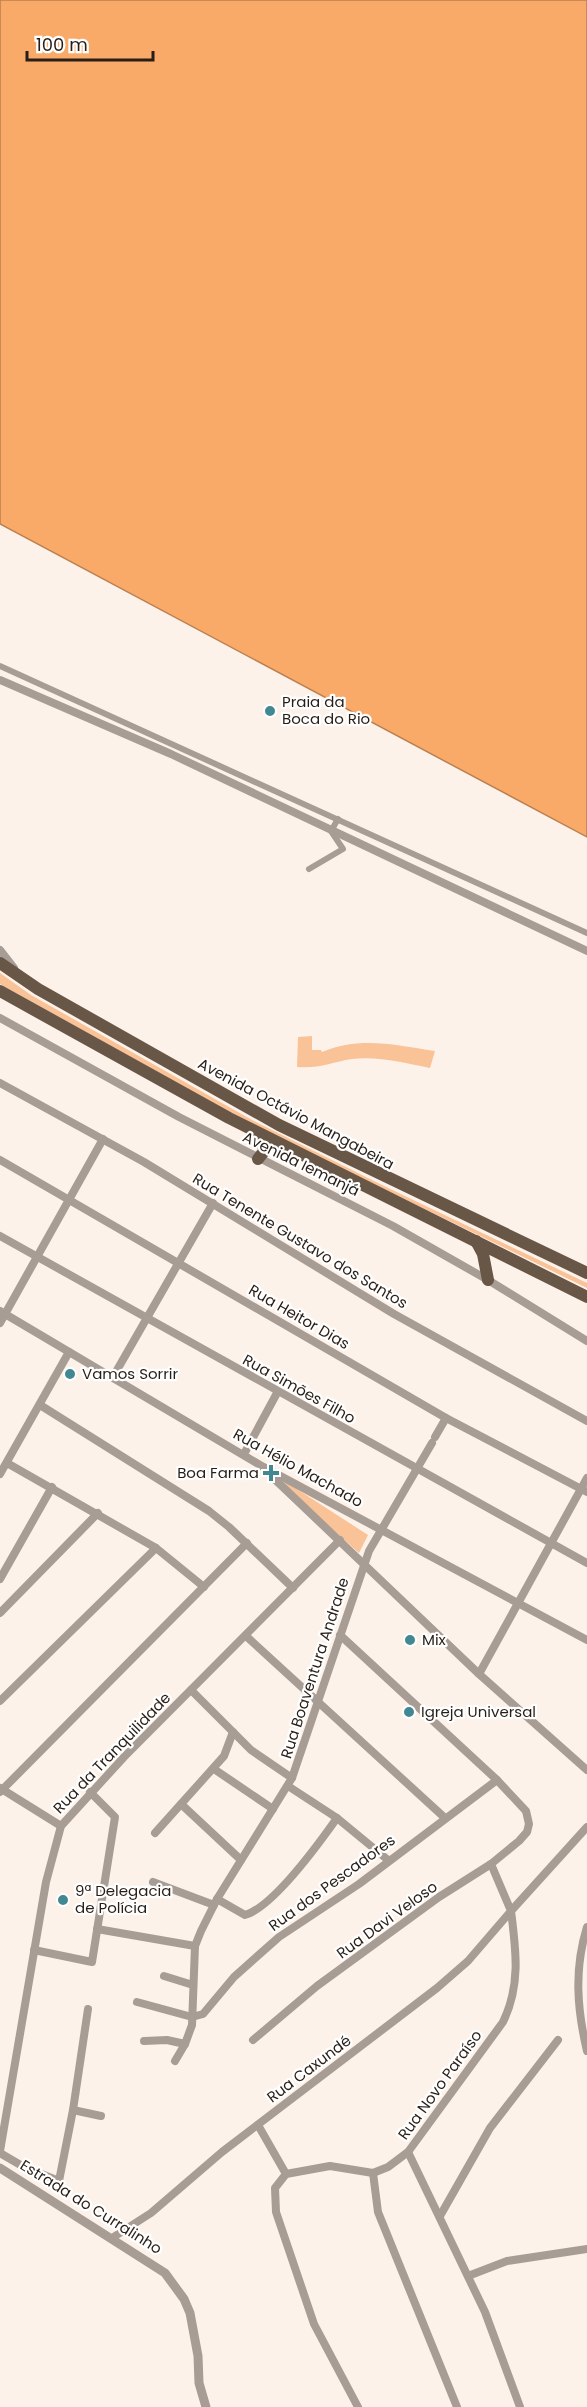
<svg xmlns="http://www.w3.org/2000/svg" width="587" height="2407" viewBox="0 0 587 2407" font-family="Poppins,sans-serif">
	<rect width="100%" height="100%" fill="#fdf2ea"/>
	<g fill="#fac297">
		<polygon points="0,973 31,995 252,1120 382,1185 587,1283 587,1288 250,1124 0,984"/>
		<path d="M312,1036V1050H321L322,1052C360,1036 395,1045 435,1051L430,1068C404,1063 379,1056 352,1059C332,1062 319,1069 297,1067L298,1037Z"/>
		<polygon points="286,1482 368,1535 359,1553 284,1486"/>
	</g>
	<polygon fill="#faaa68" stroke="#bb8050" stroke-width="1.5" points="0,0 587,0 587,837 0,524"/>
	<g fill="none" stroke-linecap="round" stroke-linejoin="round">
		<g stroke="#a89d95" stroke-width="6">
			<polyline points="0,666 587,933"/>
			<polyline points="309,869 343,849 331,831 338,819"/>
		</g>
		<g stroke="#a89d95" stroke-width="8">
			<polyline points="0,680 171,754 587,951"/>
			<polyline points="0,950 14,968"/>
			<polyline points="0,1018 179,1117 393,1226 488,1280 587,1341"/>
			<polyline points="0,1083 144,1162 394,1314 587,1421"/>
			<polyline points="0,1160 446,1418 587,1492"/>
			<polyline points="0,1236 587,1563"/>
			<polyline points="0,1311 260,1465 587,1640"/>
			<polyline points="0,1323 103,1139"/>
			<polyline points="113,1377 213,1203"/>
			<polyline points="40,1405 209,1511 229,1527 293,1588"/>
			<polyline points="435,1437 446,1418"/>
			<polyline points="244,1454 277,1393"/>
			<polyline points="7,1463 156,1548 204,1587"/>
			<polyline points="265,1470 479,1674 587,1770"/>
			<polyline points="0,1474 69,1352"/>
			<polyline points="0,1579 52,1487"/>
			<polyline points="0,1613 98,1513"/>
			<polyline points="246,1636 445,1818"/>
			<polyline points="479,1674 587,1478"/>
			<polyline points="191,1690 251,1750 292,1778"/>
			<polyline points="0,1701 156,1548"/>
			<polyline points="214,1769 273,1809"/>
			<polyline points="288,1786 337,1818 388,1860"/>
			<polyline points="0,1788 61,1826"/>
			<polyline points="0,1792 247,1543"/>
			<polyline points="181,1804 241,1860"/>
			<polyline points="155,1833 224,1756 233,1732"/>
			<polyline points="153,1882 214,1905"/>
			<path d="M217,1899L245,1915C273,1907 320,1842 337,1818"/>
			<path d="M587,1927C574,1969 577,2009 587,2051"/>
			<polyline points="97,1929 195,1946"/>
			<polyline points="34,1950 92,1962 115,1817 90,1792"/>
			<polyline points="164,1976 193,1985"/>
			<polyline points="137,2002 192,2017 203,2014 234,1977 279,1937 359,1884 497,1780"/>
			<polyline points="253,2040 317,1986 439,1897 491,1864 519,1841 527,1832 529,1824 526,1811 497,1780 340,1635"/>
			<polyline points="144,2041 167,2040 185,2044"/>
			<polyline points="175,2061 185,2044 192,2025 195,1946 201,1931 217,1899 292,1778 369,1551 432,1443"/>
			<polyline points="73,2110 101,2116"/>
			<polyline points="258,2125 286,2174"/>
			<polyline points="0,2151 46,1882 61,1826 124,1757 340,1540"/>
			<polyline points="408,2152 485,2312 520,2407"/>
			<polyline points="0,2153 24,2167 59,2181 73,2110 88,2009"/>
			<polyline points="373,2173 378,2212 457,2407"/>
			<polyline points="440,2216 490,2128 558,2040"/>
			<polyline points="112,2238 151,2213 222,2152 437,1988 468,1961 511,1911 491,1864"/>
			<polyline points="468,2276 507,2261 587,2249"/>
			<path d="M358,2407L314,2324L276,2212L275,2188L286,2174L330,2166L373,2173L388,2167L408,2152L503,2022C521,1985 516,1950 511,1911L587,1827"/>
		</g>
		<polyline stroke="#a89d95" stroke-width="9" points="0,2168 165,2273 184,2299 190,2313 198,2356 199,2383 206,2407"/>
		<g stroke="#685647" stroke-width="12">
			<polyline points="0,963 38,989 279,1125 587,1273"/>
			<polyline points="0,991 229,1118 587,1297"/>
			<polyline points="252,1134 260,1139 265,1150 258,1159"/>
			<polyline points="476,1241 483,1254 488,1280"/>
		</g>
	</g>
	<g fill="#428893" stroke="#fff" stroke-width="2">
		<circle cx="270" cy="711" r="6"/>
		<circle cx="70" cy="1374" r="6"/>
		<path d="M268 1464h6v6h6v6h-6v6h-6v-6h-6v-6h6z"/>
		<circle cx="410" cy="1640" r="6"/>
		<circle cx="409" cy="1712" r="6"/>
		<circle cx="63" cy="1900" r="6"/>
	</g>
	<g text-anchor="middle" stroke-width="4.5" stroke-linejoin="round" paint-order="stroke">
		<g font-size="15" fill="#281e17" stroke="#fff" text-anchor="start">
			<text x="282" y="707">Praia da<tspan x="282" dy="17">Boca do Rio</tspan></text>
			<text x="82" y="1379">Vamos Sorrir</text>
			<text x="259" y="1478" text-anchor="end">Boa Farma</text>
			<text x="422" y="1645">Mix</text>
			<text x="421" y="1717">Igreja Universal</text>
			<text x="75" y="1896">9ª Delegacia<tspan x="75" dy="17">de Polícia</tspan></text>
		</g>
		<g font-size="15" fill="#281e17" stroke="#fff">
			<text transform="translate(296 1114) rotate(28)" y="5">Avenida Octávio Mangabeira</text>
			<text transform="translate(301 1164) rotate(26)" y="5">Avenida Iemanjá</text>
			<text transform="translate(300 1241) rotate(31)" y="5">Rua Tenente Gustavo dos Santos</text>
			<text transform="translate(299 1317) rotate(30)" y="5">Rua Heitor Dias</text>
			<text transform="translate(299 1389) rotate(29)" y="5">Rua Simões Filho</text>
			<text transform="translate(298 1468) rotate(29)" y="5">Rua Hélio Machado</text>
			<text transform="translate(315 1668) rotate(-72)" y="5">Rua Boaventura Andrade</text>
			<text transform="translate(112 1753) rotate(-46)" y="5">Rua da Tranquilidade</text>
			<text transform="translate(332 1883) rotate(-36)" y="5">Rua dos Pescadores</text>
			<text transform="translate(387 1920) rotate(-36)" y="5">Rua Davi Veloso</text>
			<text transform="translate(309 2069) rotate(-37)" y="5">Rua Caxundé</text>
			<text transform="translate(440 2085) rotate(-54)" y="5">Rua Novo Paraíso</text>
			<text transform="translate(91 2207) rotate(32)" y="5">Estrada do Curralinho</text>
		</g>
	</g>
	<path d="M27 51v9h126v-9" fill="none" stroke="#281e17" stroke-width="3"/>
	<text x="36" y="51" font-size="18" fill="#281e17" stroke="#ffffff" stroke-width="4.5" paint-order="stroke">100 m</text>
</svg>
